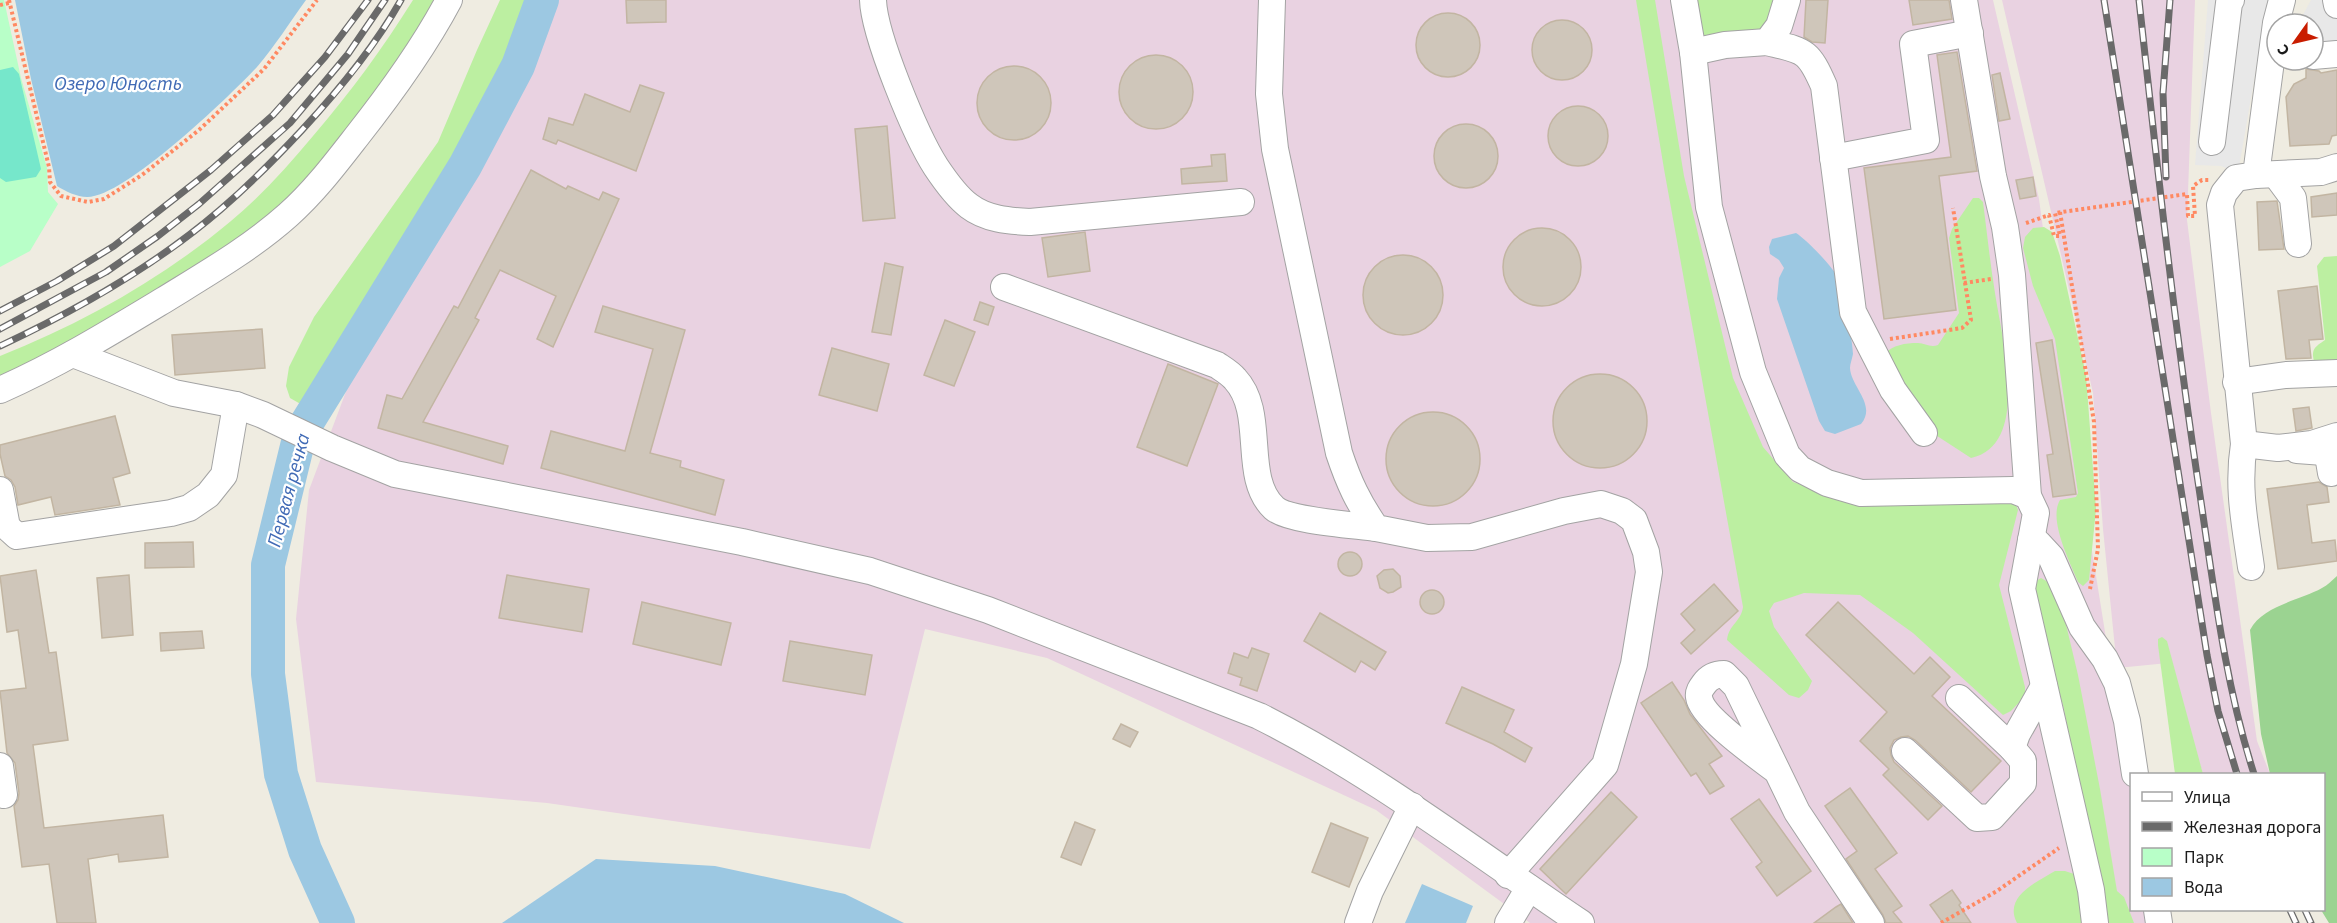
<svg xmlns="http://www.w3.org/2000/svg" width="2337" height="923" viewBox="0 0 2337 923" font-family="'Source Sans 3',sans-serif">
	<rect width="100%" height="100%" fill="#efece1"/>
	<g fill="#e9d2e1">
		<polygon points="553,0 1993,0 2039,199 2058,339 2131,794 2132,910 2151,910 2153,923 1530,923 1376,810 1047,658 925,629 870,849 547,803 316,782 296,619 309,490 362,349 536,53"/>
		<polygon points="2002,0 2195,0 2187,220 2211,413 2257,741 2270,774 2203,774 2168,663 2117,668 2103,529 2093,393"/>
	</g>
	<g fill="#bcefa1">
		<path d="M413,0H444L424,34L286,209L57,354L0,376V356C83,323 163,278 231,221C261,196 288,166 313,136C350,93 383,48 413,0Z"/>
		<polygon points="500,0 550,0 534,56 397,275 324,405 317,410 304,406 290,398 286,386 289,367 314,317 438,142 477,50"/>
		<path d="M1636,0H1655L1684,176L1733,378L1763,447L1793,482L1849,501L2014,500L2018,510L1999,585L2025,687V696L2011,711L2003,715L1913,633L1860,595L1804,593L1774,603L1769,611L1774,627L1812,681L1808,690L1799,698L1789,695L1727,640C1729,624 1741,622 1743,607L1664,169Z"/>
		<polygon points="1696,0 1777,0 1770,20 1761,29 1710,40 1702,36"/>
		<path d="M1973,198H1979L1983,202C1987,232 1990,263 1995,293C2001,335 2032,445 1971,458L1931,432L1884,354C1893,345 1905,343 1918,343C1925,343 1930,348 1938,345L1959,313L1949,238L1952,229Z"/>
		<path d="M2044,227L2052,232L2060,256L2086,375L2096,509L2089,580L2083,586L2078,582C2070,562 2048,520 2060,500L2076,497L2078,493L2055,339L2033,286L2023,248L2025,237L2033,228Z"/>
		<path d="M2337,256V365L2315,364C2310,349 2315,347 2325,340L2317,266L2324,257Z"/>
		<polygon points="2041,578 2048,582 2064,616 2078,675 2100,789 2117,891 2124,897 2134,923 2103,923 2086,817 2063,705 2031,604 2036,581"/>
		<polygon points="2162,637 2167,641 2203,774 2175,774 2158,645 2158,639"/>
		<path d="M2055,871H2065L2077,875L2085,923H2017C2003,896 2037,882 2055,871Z"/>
	</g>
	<path fill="#9bd391" d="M2337,576V923H2329L2321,910H2324V774H2270L2261,734L2250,630C2263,605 2299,601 2322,588C2328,585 2332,580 2337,576Z"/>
	<polygon fill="#b8ffc8" points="0,0 4,0 21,78 47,168 48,192 58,204 30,251 0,267"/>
	<polygon fill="#76e7cb" points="13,67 19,74 41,169 36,177 6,182 0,178 0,70"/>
	<g fill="#e8e8e8">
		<polygon points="2208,0 2268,0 2238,173 2221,166 2195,165"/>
		<polygon points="2311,0 2337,0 2337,46 2313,49 2313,24 2298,24"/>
	</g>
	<g fill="#9cc8e2">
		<path d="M15,0H306C290,22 275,46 257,67C230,96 124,198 87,197C77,197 65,191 57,186L31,79Z"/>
		<path d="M1796,233C1807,240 1835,269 1840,281C1844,289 1853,345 1853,354C1852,359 1850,364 1850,368C1851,387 1877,405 1861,424L1835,434L1825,431L1819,421L1777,299L1779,278L1784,268L1779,260L1770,254L1769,247L1772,239Z"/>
		<polygon points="596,859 715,866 845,894 904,923 502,923"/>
		<polygon points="1422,884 1473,906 1466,923 1405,923"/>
	</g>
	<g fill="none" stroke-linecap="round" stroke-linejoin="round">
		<polyline stroke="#9cc8e2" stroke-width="34" points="338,923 305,850 281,774 268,674 268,565 300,434 465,166 518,66 542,0"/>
	</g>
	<g fill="#cfc6ba" stroke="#c2b5a2" stroke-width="1.5">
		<polygon points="626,0 666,0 666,22 627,23"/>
		<polygon points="1806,0 1828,0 1825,43 1812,42 1804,37"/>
		<polygon points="1909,0 1949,0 1952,19 1913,25"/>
		<circle cx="1448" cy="45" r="32"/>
		<circle cx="1562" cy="50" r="30"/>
		<polygon points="1957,52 1977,171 1939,176 1956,310 1884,319 1864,168 1951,157 1937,55"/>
		<circle cx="1156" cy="92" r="37"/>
		<circle cx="1014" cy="103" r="37"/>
		<polygon points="2306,69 2319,71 2321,73 2337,70 2337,135 2332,136 2329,144 2290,146 2286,97 2294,84 2306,78"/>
		<polygon points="2000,73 2010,119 1999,121 1992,75"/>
		<polygon points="640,85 664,93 636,171 558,140 556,144 543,139 549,118 573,125 585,94 630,112"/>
		<circle cx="1578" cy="136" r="30"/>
		<circle cx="1466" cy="156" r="32"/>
		<polygon points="887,126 895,218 863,221 855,129"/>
		<polygon points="1225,154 1227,181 1182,184 1181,169 1212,166 1211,155"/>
		<polygon points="531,170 566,189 568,186 599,200 603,192 619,199 553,347 537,339 556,296 500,270 475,318 479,320 423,422 508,446 503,464 378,428 387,395 402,399 454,306 458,308"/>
		<polygon points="2033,177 2036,196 2020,199 2016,180"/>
		<polygon points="2337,193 2337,215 2312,217 2311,197"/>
		<polygon points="2277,201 2284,249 2259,250 2257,202"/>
		<circle cx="1542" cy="267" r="39"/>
		<polygon points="1085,232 1090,271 1048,277 1042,238"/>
		<circle cx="1403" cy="295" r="40"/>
		<polygon points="885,263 903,267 891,335 872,332"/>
		<polygon points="2317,286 2323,339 2309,340 2311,358 2286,359 2278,291"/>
		<polygon points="980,302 994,307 988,325 974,320"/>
		<polygon points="603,306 685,330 650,453 681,461 680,467 724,480 715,515 541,468 551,431 625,451 653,349 595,332"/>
		<polygon points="945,320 975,332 954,386 924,375"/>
		<polygon points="262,329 265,368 175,375 172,335"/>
		<polygon points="2052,340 2076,494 2053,497 2047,455 2053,454 2036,343"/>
		<polygon points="832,348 889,364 877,411 819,395"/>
		<polygon points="1168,364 1218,384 1187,466 1137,447"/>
		<circle cx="1600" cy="421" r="47"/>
		<polygon points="2309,407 2312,428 2296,431 2293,409"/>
		<circle cx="1433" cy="459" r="47"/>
		<polygon points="115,416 130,473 113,478 120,505 55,515 51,497 18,505 15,487 11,480 5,476 0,454 0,445"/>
		<polygon points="2319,482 2327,487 2329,502 2307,505 2312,543 2335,540 2337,561 2278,569 2267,489"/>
		<polygon points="193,542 194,567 145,568 145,543"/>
		<circle cx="1350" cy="564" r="12"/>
		<polygon points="1393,569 1400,576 1401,587 1393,592 1388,593 1380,588 1377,576 1384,570"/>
		<polygon points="36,570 49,653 56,652 68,740 33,745 44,828 163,815 168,857 119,862 118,854 88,859 96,923 57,923 49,864 22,867 14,806 18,800 19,793 15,763 7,753 0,691 26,688 18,630 7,632 0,576"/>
		<polygon points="129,575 133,635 102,638 97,578"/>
		<polygon points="507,575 589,589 582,632 499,618"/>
		<polygon points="1714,584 1738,611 1691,654 1681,643 1695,630 1681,614"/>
		<circle cx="1432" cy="602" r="12"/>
		<polygon points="642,602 731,623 721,665 633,644"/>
		<polygon points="1838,602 1914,674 1930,657 1950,677 1932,696 2001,761 1971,792 1915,740 1908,736 1901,737 1894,740 1890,748 1891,755 1894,762 1942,806 1928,820 1883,775 1889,769 1860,741 1887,712 1806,635"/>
		<polygon points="1320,613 1386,652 1375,670 1361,661 1355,672 1304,641"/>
		<polygon points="202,631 204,648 161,651 160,633"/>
		<polygon points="790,641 872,655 865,695 783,681"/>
		<polygon points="1252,648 1269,654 1257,691 1240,685 1242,678 1228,673 1234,653 1248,658"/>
		<polygon points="1672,682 1684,700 1690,714 1722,756 1709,764 1724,786 1710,794 1696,773 1691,776 1641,703"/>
		<polygon points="1462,687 1514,710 1504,732 1532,748 1525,762 1493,744 1446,723"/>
		<polygon points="1121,724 1138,732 1130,747 1113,739"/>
		<polygon points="1850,788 1897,853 1875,869 1902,906 1893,912 1902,923 1886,923 1883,915 1846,859 1857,851 1825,806"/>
		<polygon points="1611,792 1637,817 1566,894 1540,869"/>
		<polygon points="1759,799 1811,871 1777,896 1756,867 1762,862 1731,819"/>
		<polygon points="1075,822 1095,830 1081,865 1061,857"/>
		<polygon points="1331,823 1368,838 1349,887 1312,872"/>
		<polygon points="1952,890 1961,903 1959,905 1971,923 1943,923 1930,905"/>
		<polygon points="1841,904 1853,923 1814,923 1836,907"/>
	</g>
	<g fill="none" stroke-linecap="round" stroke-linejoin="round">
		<defs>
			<g id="minor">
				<path d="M873,0C874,35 916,136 936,167C944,179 957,197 969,206C986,219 1008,221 1030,222L1241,202"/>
				<path d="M1272,0L1269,94L1275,149L1339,453C1349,483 1358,502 1376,528L1427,538L1472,537L1564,511L1601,504L1622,511L1634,520L1646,552L1649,572L1634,664L1605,765L1508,875"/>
				<polyline points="1684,0 1693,52 1709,207 1753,372 1787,455 1800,469 1827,483 1861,493 2013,490 2028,496"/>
				<polyline points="1964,0 1993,176 2005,227 2012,275 2028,496 2036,513 2022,589 2091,890 2095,923"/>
				<polyline points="2336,0 2337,5"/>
				<path d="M1767,42C1804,51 1808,49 1824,86L1853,312L1893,390L1924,433"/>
				<polyline points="1693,52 1725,45 1767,42 1779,26 1787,0"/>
				<polyline points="2313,56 2337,54"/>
				<polyline points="2212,142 2229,3 2231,0"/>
				<polyline points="1833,158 1926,140 1913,44 1970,33"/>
				<polyline points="2256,175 2321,172 2337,167"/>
				<polyline points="2276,175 2293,198 2298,244"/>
				<path d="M1004,287L1217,365C1223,369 1230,373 1235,379C1267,413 1241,477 1274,508C1288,521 1355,525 1376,528"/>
				<path d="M73,354L174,393L236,405L263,415L332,448L395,474L742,542L870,571L988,610L1259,716C1373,773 1475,852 1581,923"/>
				<polyline points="2236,382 2286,375 2337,373"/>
				<path d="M0,390C57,365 111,332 164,300C206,274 251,248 288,215C314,192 336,163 357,136C391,93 423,49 449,0"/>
				<polyline points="2244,444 2278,448 2312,444 2337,436"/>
				<polyline points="2297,450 2324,452 2329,461 2331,473"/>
				<polyline points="0,490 7,527 17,536 171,513 189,508 208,495 224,475 236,405"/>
				<polyline points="2031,540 2038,543 2051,557 2082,627 2105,659 2117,683 2127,721 2135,774"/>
				<path d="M2251,567C2245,524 2237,488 2244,444L2220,205L2224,193L2236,178L2256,175L2276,23L2282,0"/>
				<polyline points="1959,698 2012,748 2017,734 2044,686"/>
				<polyline points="1905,751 1977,818 1992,817 2023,783 2023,761 2012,748"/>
				<polyline points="0,766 4,795"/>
				<path d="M1777,771C1760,758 1701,717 1699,697C1698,692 1701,688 1704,684C1709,677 1715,674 1724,674L1736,686L1797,812L1871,923"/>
				<polyline points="2157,910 2159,923"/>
				<polyline points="1358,923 1370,891 1412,806"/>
				<polyline points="1508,923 1529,888"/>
			</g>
		</defs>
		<use href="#minor" stroke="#a3a3a3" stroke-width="28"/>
		<g stroke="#ff8962" stroke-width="4" stroke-dasharray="3 3" stroke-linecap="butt">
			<polyline points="9,0 49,167 50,182 61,196 88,202 104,199 142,175 199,130 264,69 317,0"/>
			<polyline points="0,5 9,3"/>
			<polyline points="2060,212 2094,422 2098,549 2090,589"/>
			<polyline points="2026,223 2049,215 2054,236 2060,236 2055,213 2187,194 2188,216 2195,216 2193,186 2202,180 2209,180"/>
			<polyline points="1964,283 1991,279"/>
			<polyline points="1890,339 1962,328 1971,320 1953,208"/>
			<polyline points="1941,923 1997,891 2059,848"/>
		</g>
		<use href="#minor" stroke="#fff" stroke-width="26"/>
		<defs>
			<g id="rail">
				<polyline points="2104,0 2207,655 2218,711 2237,774"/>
				<path d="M2139,0C2157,165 2175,330 2200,495C2214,589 2225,684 2254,774"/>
				<polyline points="2166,177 2163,93 2170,0"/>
				<polyline points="0,311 57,281 114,246 211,170 273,115 325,57 368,0"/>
				<polyline points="0,329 106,272 158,236 199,204 290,123 348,54 385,0"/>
				<path d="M0,346C77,310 155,266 220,210C249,185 276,158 302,130C339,90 374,48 401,0"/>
				<polyline points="2290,910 2296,923"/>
				<polyline points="2305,910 2311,923"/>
			</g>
		</defs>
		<use href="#rail" stroke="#6a6a6a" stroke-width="7"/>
		<use href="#rail" stroke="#fff" stroke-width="4.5" stroke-dasharray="14" stroke-linecap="butt"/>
	</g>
	<g text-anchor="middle" stroke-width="4.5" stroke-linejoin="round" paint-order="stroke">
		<g font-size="20" font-style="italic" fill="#406ab5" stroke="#fff">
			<text x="118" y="90">Озеро Юность</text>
			<text transform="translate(288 490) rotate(-75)" y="7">Первая речка</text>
		</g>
	</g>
	<rect x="2130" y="773" width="195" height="138" fill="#ffffff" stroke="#a4a4a4" stroke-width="1.5"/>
	<rect x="2142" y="792" width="30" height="9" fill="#ffffff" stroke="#a4a4a4" stroke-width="1.5"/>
	<text x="2184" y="803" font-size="18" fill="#1c1c1c">Улица</text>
	<rect x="2142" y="822" width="30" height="9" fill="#6a6a6a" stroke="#a4a4a4" stroke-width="1.5"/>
	<text x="2184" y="833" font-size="18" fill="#1c1c1c">Железная дорога</text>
	<rect x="2142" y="848" width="30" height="18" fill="#b8ffc8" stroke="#a4a4a4" stroke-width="1.5"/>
	<text x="2184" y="863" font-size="18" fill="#1c1c1c">Парк</text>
	<rect x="2142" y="878" width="30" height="18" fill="#9cc8e2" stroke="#a4a4a4" stroke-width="1.5"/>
	<text x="2184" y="893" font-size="18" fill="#1c1c1c">Вода</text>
	<g transform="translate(2295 42) rotate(236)"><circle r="28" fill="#ffffff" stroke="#a4a4a4" stroke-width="1.5"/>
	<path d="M0-4.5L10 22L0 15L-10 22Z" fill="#c91d00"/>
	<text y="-9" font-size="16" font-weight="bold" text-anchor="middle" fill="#1c1c1c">С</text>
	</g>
</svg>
